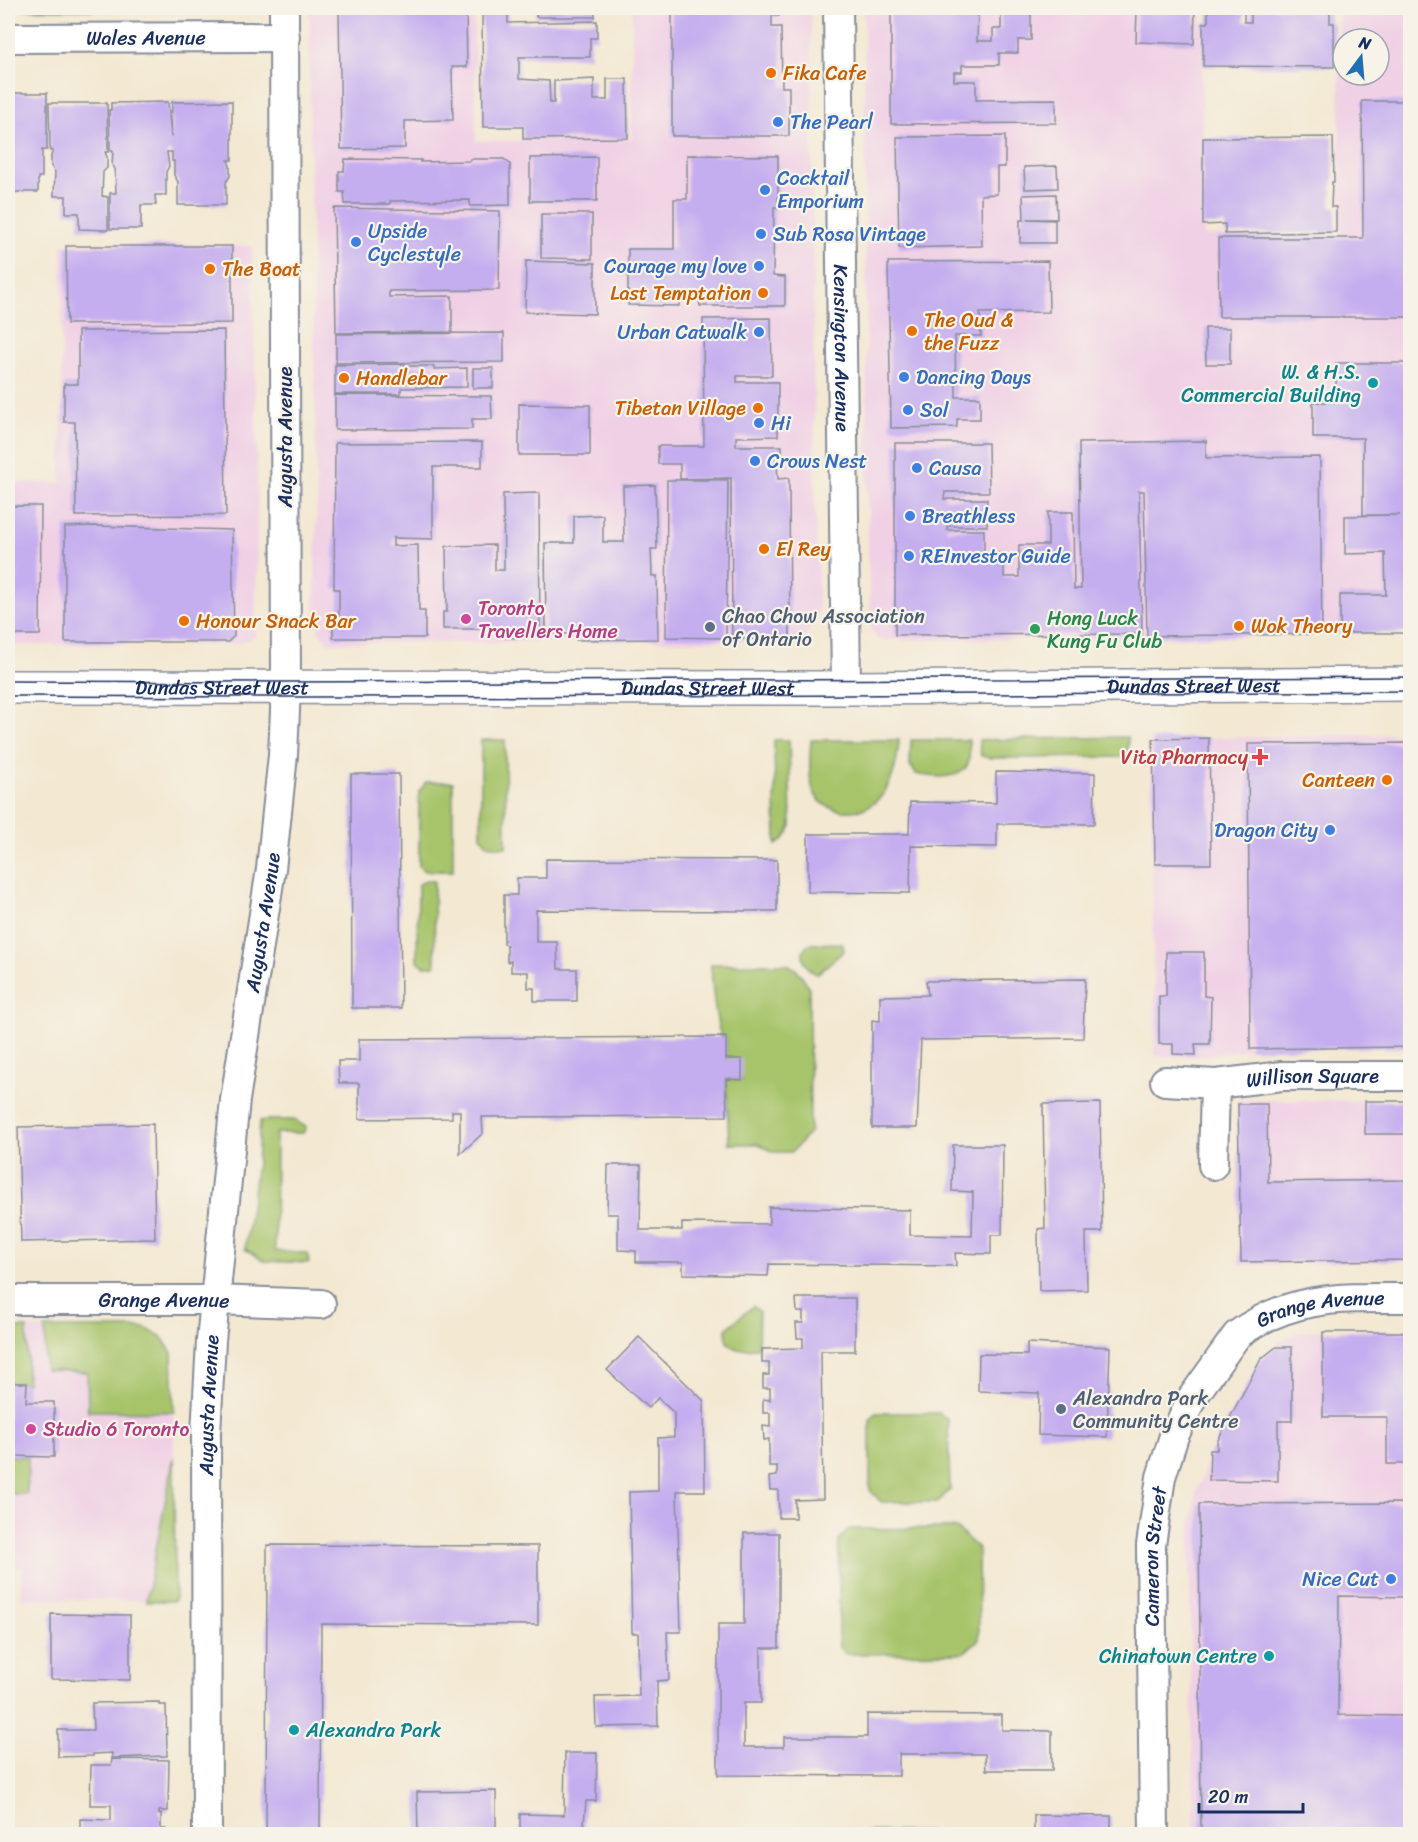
<svg xmlns="http://www.w3.org/2000/svg" width="1418" height="1842" viewBox="0 0 1418 1842" font-family="Sriracha,sans-serif">
	<rect width="100%" height="100%" fill="#f7f3e8"/>
	<filter id="ink" filterUnits="userSpaceOnUse"><feTurbulence type="fractalNoise" baseFrequency=".0167" numOctaves="2"/><feDisplacementMap in="SourceGraphic" scale="12" xChannelSelector="R" yChannelSelector="G"/><feConvolveMatrix kernelMatrix="1 2 1 2 8 2 1 2 1" color-interpolation-filters="sRGB"/></filter>
	<filter id="wash" filterUnits="userSpaceOnUse"><feTurbulence type="fractalNoise" baseFrequency=".008" numOctaves="4" result="noise"/><feDisplacementMap in="SourceGraphic" scale="24" xChannelSelector="R" yChannelSelector="G"/><feGaussianBlur stdDeviation="1.35" result="paint"/><feColorMatrix in="noise" values="0 0 0 0 0 0 0 0 0 0 0 0 0 0 0 0 0 1.4 0 .05"/><feComposite in="paint" operator="in"/></filter>
	<g filter="url(#wash)">
		<rect width="100%" height="100%" fill="#f3e8d2"/>
		<g fill="#f0d0e5" fill-rule="evenodd">
			<polygon points="309,8 474,8 476,141 632,139 632,8 811,8 815,501 819,611 804,640 329,643 319,632 314,608 317,503 310,145"/>
			<path d="M864,8H1201L1204,236L1340,235L1339,8H1410V632L1205,638L878,640L871,629L868,562ZM1343,39H1379V75H1343Z"/>
			<polygon points="62,244 252,246 258,503 255,637 237,644 8,645 8,483 61,483"/>
			<polygon points="1410,734 1410,1045 1246,1049 1201,1057 1155,1056 1150,739"/>
			<polygon points="1237,1100 1410,1101 1410,1261 1239,1265"/>
			<polygon points="8,1328 145,1328 161,1336 167,1343 172,1353 173,1371 175,1601 21,1599 22,1568 8,1568"/>
			<polygon points="1323,1330 1410,1331 1410,1834 1194,1834 1190,1612 1190,1535 1196,1493 1219,1429 1266,1356 1281,1341 1300,1332"/>
		</g>
		<g fill="#a7c46b" stroke="#617a64" stroke-width="1.5">
			<polygon points="8,8 254,8 254,12 8,9"/>
			<polygon points="1128,737 1128,757 990,758 981,756 979,740"/>
			<path d="M481,740H505L506,847C494,847 487,847 481,836Z"/>
			<path d="M774,740H789L791,825C789,834 785,840 776,845Z"/>
			<path d="M811,740H899C897,774 885,814 843,811C833,810 822,805 816,796C807,781 810,757 811,740Z"/>
			<path d="M911,740H969C969,746 970,753 969,759C966,782 932,777 916,774L910,765Z"/>
			<polygon points="426,782 453,782 453,871 424,871 419,866 419,792"/>
			<polygon points="424,881 434,881 435,966 424,966 417,960 418,885"/>
			<path d="M843,943L844,951L817,974C808,971 802,960 803,951L809,944Z"/>
			<path d="M711,964H787C799,970 803,976 809,988L810,1132L792,1152H774L758,1144H729L726,1079L742,1080L726,1059V1038L721,1037C714,1012 712,990 711,964Z"/>
			<polygon points="267,1120 294,1120 306,1127 303,1133 276,1133 275,1251 307,1253 309,1263 264,1261 245,1249 257,1163 260,1121"/>
			<polygon points="753,1306 759,1311 758,1348 737,1349 727,1342 726,1329"/>
			<rect x="8" y="1328" width="19" height="55"/>
			<polygon points="45,1328 145,1328 161,1336 172,1353 174,1412 88,1411 87,1372 45,1370"/>
			<polygon points="876,1413 939,1413 948,1420 950,1489 938,1502 881,1502 870,1490 870,1420"/>
			<polygon points="8,1456 28,1457 27,1494 8,1494"/>
			<polygon points="174,1457 175,1601 146,1601"/>
			<polygon points="956,1528 978,1548 979,1639 964,1653 846,1654 839,1647 839,1540 849,1529"/>
			<rect x="866" y="1832" width="66" height="2"/>
		</g>
		<g id="blocks">
			<g fill="#c5aeef">
				<polygon points="339,8 466,8 467,67 452,67 453,120 405,121 405,148 341,149"/>
				<polygon points="482,8 508,8 508,23 597,21 597,38 590,38 590,57 519,57 519,79 549,81 550,103 554,103 554,81 594,79 594,100 607,100 607,79 627,79 628,138 523,139 523,127 483,127"/>
				<rect x="536" y="8" width="59" height="9"/>
				<polygon points="672,8 779,8 779,16 772,16 772,27 781,27 782,87 789,87 789,136 672,136"/>
				<polygon points="891,8 978,8 977,41 993,41 993,29 1001,29 1001,8 1031,8 1031,40 1018,40 1018,53 999,53 999,65 962,65 962,72 954,72 954,81 976,81 976,100 1056,99 1056,123 891,124"/>
				<polygon points="1137,8 1195,8 1194,44 1136,42"/>
				<polygon points="1208,8 1244,8 1244,22 1251,22 1251,8 1330,8 1330,23 1334,23 1334,67 1203,66 1203,23 1208,23"/>
				<polygon points="8,93 47,93 47,150 42,150 42,177 38,177 38,192 8,192"/>
				<polygon points="232,101 232,160 228,160 230,166 230,176 226,182 226,205 178,205 178,182 174,175 174,161 172,161 172,152 167,152 169,166 166,172 166,195 155,195 156,205 141,205 141,229 110,229 110,193 116,193 115,169 112,165 113,151 110,151 109,110 111,110 111,103 168,102 171,137 172,102"/>
				<polygon points="1362,101 1410,101 1410,317 1219,317 1218,238 1363,238"/>
				<polygon points="49,103 107,103 108,152 105,152 107,157 107,168 103,172 102,196 108,197 108,230 79,229 79,213 66,213 66,196 54,196 55,172 51,166 51,156 53,151 50,151"/>
				<polygon points="1005,136 1005,167 997,167 997,194 981,195 982,246 899,248 897,137"/>
				<polygon points="1333,137 1334,182 1332,182 1331,207 1336,207 1336,232 1225,234 1225,224 1203,225 1203,138"/>
				<polygon points="687,155 778,156 778,207 774,207 773,276 785,277 785,306 700,306 699,298 679,299 679,306 628,305 628,249 674,249 674,199 687,199"/>
				<polygon points="597,157 597,201 530,201 530,158"/>
				<polygon points="345,159 421,160 420,162 470,161 470,159 504,159 510,164 510,205 470,206 470,200 390,201 390,204 345,204 344,192 339,192 339,171 344,171"/>
				<polygon points="1057,166 1058,188 1025,189 1024,167"/>
				<polygon points="1056,194 1057,219 1027,219 1055,220 1055,243 1020,243 1020,220 1024,220 1023,195"/>
				<polygon points="334,208 500,211 499,290 389,291 389,297 452,296 452,332 336,333"/>
				<polygon points="541,214 592,214 592,259 541,258"/>
				<polygon points="66,246 232,246 232,323 67,324"/>
				<polygon points="526,261 595,263 595,314 525,312"/>
				<polygon points="1048,261 1049,312 980,313 981,336 955,336 956,397 980,397 980,419 957,419 957,427 891,428 888,262"/>
				<polygon points="771,318 772,376 737,376 737,382 778,382 778,436 736,437 736,446 782,446 782,465 777,465 778,479 789,478 790,639 732,639 731,478 680,479 680,464 658,464 658,446 704,446 703,319"/>
				<polygon points="1205,328 1230,328 1230,364 1206,364"/>
				<polygon points="224,330 226,515 76,516 75,422 64,422 64,384 78,384 78,331"/>
				<polygon points="504,333 504,362 336,363 336,334"/>
				<polygon points="1336,363 1410,363 1410,633 1340,633 1340,595 1386,595 1385,553 1345,554 1345,516 1400,515 1363,515 1363,438 1313,438 1313,402 1336,402"/>
				<polygon points="405,364 405,366 434,366 434,369 467,368 467,387 401,388 401,394 335,394 335,365"/>
				<rect x="473" y="368" width="20" height="20"/>
				<polygon points="335,395 491,396 492,419 472,419 472,429 335,430"/>
				<polygon points="519,404 590,405 590,455 519,455"/>
				<polygon points="1206,441 1206,458 1320,457 1322,634 1147,636 1144,491 1139,491 1142,634 895,635 895,443 988,443 989,492 945,492 944,499 987,499 987,526 947,526 947,530 984,530 984,553 1004,553 1004,577 1019,577 1019,545 1048,545 1048,512 1073,512 1074,589 1081,589 1079,443"/>
				<polygon points="482,442 482,467 433,467 433,539 393,538 393,546 418,545 419,611 425,611 425,638 333,638 333,615 339,615 339,589 334,589 335,443"/>
				<polygon points="667,480 728,480 726,638 666,637"/>
				<polygon points="655,485 657,549 651,549 652,576 657,576 658,639 576,640 576,634 546,634 545,543 574,543 574,516 603,515 603,542 624,542 623,486"/>
				<polygon points="539,493 540,637 504,638 504,629 443,629 443,612 447,612 446,546 495,545 495,570 504,570 503,494"/>
				<polygon points="8,506 41,506 40,635 8,635"/>
				<polygon points="94,526 232,530 234,636 228,642 65,642 65,527"/>
				<polygon points="1209,738 1211,864 1155,864 1153,739"/>
				<polygon points="1410,743 1410,1047 1250,1049 1248,744"/>
				<polygon points="996,772 1095,773 1094,824 997,824 997,847 911,846 910,893 808,892 808,834 909,834 910,802 996,803"/>
				<polygon points="351,774 399,774 401,1008 352,1008"/>
				<polygon points="546,859 777,860 777,911 536,910 536,942 557,942 558,969 577,969 577,1001 534,1001 534,988 528,988 528,972 511,972 511,961 507,962 507,945 504,944 504,895 517,895 517,878 546,878"/>
				<polygon points="1166,952 1204,952 1204,996 1211,997 1210,1044 1195,1044 1196,1055 1173,1054 1173,1044 1159,1044 1159,996 1166,996"/>
				<polygon points="1085,979 1083,1038 921,1040 917,1128 872,1128 872,1020 880,1021 880,996 928,995 926,981"/>
				<polygon points="726,1037 726,1059 742,1059 742,1080 726,1079 727,1116 482,1117 483,1133 460,1154 460,1111 452,1111 452,1118 359,1119 359,1083 339,1083 338,1061 359,1061 359,1039"/>
				<polygon points="1365,1101 1410,1101 1410,1260 1241,1262 1238,1104 1267,1104 1268,1182 1407,1180 1407,1134 1365,1134"/>
				<polygon points="1100,1103 1102,1232 1086,1232 1087,1290 1039,1291 1038,1229 1045,1228 1043,1104"/>
				<polygon points="153,1124 155,1239 21,1242 18,1127"/>
				<polygon points="953,1145 1003,1145 1002,1235 991,1235 991,1254 955,1253 956,1266 769,1264 768,1276 683,1274 683,1262 636,1262 636,1251 618,1250 618,1214 607,1214 608,1165 641,1165 640,1230 682,1230 682,1223 769,1224 769,1207 910,1210 910,1235 972,1236 973,1192 952,1191"/>
				<polygon points="796,1298 855,1298 855,1351 821,1351 823,1499 795,1500 795,1518 779,1518 778,1490 770,1490 769,1477 777,1476 777,1466 769,1466 769,1439 764,1440 763,1426 770,1427 770,1413 763,1413 763,1399 770,1400 770,1388 763,1388 763,1375 769,1375 769,1363 762,1363 762,1349 803,1348 803,1338 797,1338 796,1323 803,1323 803,1312 797,1312"/>
				<polygon points="1323,1332 1410,1332 1410,1464 1387,1464 1387,1417 1323,1417"/>
				<polygon points="639,1337 704,1401 705,1491 677,1491 681,1632 667,1632 669,1680 657,1681 658,1726 596,1727 595,1697 639,1696 638,1633 632,1633 629,1492 658,1491 658,1438 674,1437 674,1413 658,1398 648,1408 607,1370"/>
				<polygon points="1027,1343 1110,1347 1107,1437 1038,1435 1039,1393 978,1391 979,1354 1027,1355"/>
				<polygon points="1276,1347 1292,1347 1292,1421 1278,1421 1278,1481 1209,1480 1210,1450 1217,1450 1217,1442 1261,1359"/>
				<polygon points="8,1383 27,1383 26,1402 54,1402 54,1457 8,1456"/>
				<polygon points="1410,1503 1410,1597 1339,1596 1338,1715 1410,1716 1410,1834 1201,1834 1199,1504"/>
				<polygon points="744,1533 779,1533 779,1648 761,1648 761,1703 744,1703 744,1747 784,1747 784,1737 867,1737 867,1714 1002,1715 1002,1730 1052,1731 1052,1770 986,1770 985,1754 899,1754 899,1776 718,1775 718,1624 744,1624"/>
				<polygon points="267,1545 538,1546 538,1625 321,1624 320,1834 266,1834"/>
				<polygon points="51,1614 130,1615 130,1680 51,1679"/>
				<polygon points="159,1702 159,1705 166,1705 167,1756 112,1758 112,1753 93,1754 93,1756 58,1757 58,1730 93,1730 92,1703"/>
				<polygon points="565,1753 597,1753 596,1801 586,1801 583,1834 520,1834 520,1814 564,1815"/>
				<polygon points="112,1759 169,1760 168,1811 159,1811 159,1814 161,1814 161,1829 166,1829 165,1834 80,1834 80,1819 111,1820 111,1805 90,1805 91,1765 111,1765"/>
				<polygon points="496,1791 496,1834 418,1834 417,1792"/>
				<polygon points="1034,1815 1111,1816 1111,1834 1034,1834"/>
			</g>
		</g>
	</g>
	<g filter="url(#ink)">
		<use href="#blocks" fill-opacity="0" stroke="#878c98" stroke-width="1.5"/>
		<g fill="none" stroke-linecap="round" stroke-linejoin="round">
			<defs>
				<g id="minor">
					<path id="s1" d="M838,8L846,688"/>
					<path id="s2" d="M8,38L285,37"/>
					<path id="s3" d="M1165,1081L1216,1084L1282,1076H1410"/>
					<polyline points="1213,1165 1215,1084"/>
					<path id="s4" d="M8,1300H214L321,1304"/>
					<path id="s5" d="M207,1834L206,1433L211,1341L235,1100L271,869L283,755L286,688L284,8"/>
					<path id="s6" d="M1154,1834L1151,1545L1161,1477L1174,1436L1192,1398L1237,1335C1292,1294 1346,1298 1410,1298"/>
				</g>
				<g id="secondary">
					<path id="s7" d="M8,687L846,688L1410,684"/>
				</g>
			</defs>
			<use href="#minor" stroke="#878c98" stroke-width="32"/>
			<use href="#secondary" stroke="#878c98" stroke-width="36"/>
			<use href="#minor" stroke="#fff" stroke-width="28"/>
			<use href="#secondary" stroke="#fff" stroke-width="33"/>
			<g stroke="#1b2f5e" stroke-width="1.5">
				<polyline points="8,681 286,682 1410,677"/>
				<path d="M8,696C475,699 943,694 1410,691"/>
			</g>
		</g>
	</g>
	<g fill="#e8710a" stroke="#f7f3e8" stroke-width="2">
		<circle cx="771" cy="73" r="6"/>
		<circle cx="210" cy="269" r="6"/>
		<circle cx="763" cy="293" r="6"/>
		<circle cx="912" cy="331" r="6"/>
		<circle cx="344" cy="378" r="6"/>
		<circle cx="758" cy="408" r="6"/>
		<circle cx="764" cy="549" r="6"/>
		<circle cx="184" cy="621" r="6"/>
		<circle cx="1239" cy="626" r="6"/>
		<circle cx="1387" cy="780" r="6"/>
	</g>
	<g fill="#3f7fe0" stroke="#f7f3e8" stroke-width="2">
		<circle cx="778" cy="122" r="6"/>
		<circle cx="765" cy="190" r="6"/>
		<circle cx="761" cy="234" r="6"/>
		<circle cx="356" cy="242" r="6"/>
		<circle cx="759" cy="266" r="6"/>
		<circle cx="759" cy="332" r="6"/>
		<circle cx="904" cy="377" r="6"/>
		<circle cx="908" cy="410" r="6"/>
		<circle cx="759" cy="423" r="6"/>
		<circle cx="755" cy="461" r="6"/>
		<circle cx="917" cy="468" r="6"/>
		<circle cx="910" cy="516" r="6"/>
		<circle cx="909" cy="556" r="6"/>
		<circle cx="1330" cy="830" r="6"/>
		<circle cx="1391" cy="1579" r="6"/>
	</g>
	<g fill="#0f9aa8" stroke="#f7f3e8" stroke-width="2">
		<circle cx="1373" cy="383" r="6"/>
		<circle cx="1269" cy="1656" r="6"/>
		<circle cx="294" cy="1730" r="6"/>
	</g>
	<g fill="#d1479c" stroke="#f7f3e8" stroke-width="2">
		<circle cx="466" cy="619" r="6"/>
		<circle cx="31" cy="1429" r="6"/>
	</g>
	<g fill="#5c6f8a" stroke="#f7f3e8" stroke-width="2">
		<circle cx="710" cy="627" r="6"/>
		<circle cx="1061" cy="1409" r="6"/>
	</g>
	<circle fill="#2e9e5b" stroke="#f7f3e8" stroke-width="2" cx="1035" cy="629" r="6"/>
	<path fill="#e0444e" stroke="#f7f3e8" stroke-width="2" d="M1257 748h6v6h6v6h-6v6h-6v-6h-6v-6h6z"/>
	<g text-anchor="middle" stroke-width="4.5" stroke-linejoin="round" paint-order="stroke">
		<g font-size="20" fill="#1b2f5e" stroke="#f7f3e8">
			<text dy="7" stroke="none"><textPath href="#s2" startOffset="138">Wales Avenue</textPath></text>
			<text dy="7" stroke="none"><textPath href="#s1" startOffset="340">Kensington Avenue</textPath></text>
			<text transform="translate(285 437) rotate(-90)" y="7">Augusta Avenue</text>
			<text dy="7" stroke="none"><textPath href="#s7" startOffset="1186">Dundas Street West</textPath></text>
			<text dy="7" stroke="none"><textPath href="#s7" startOffset="214">Dundas Street West</textPath></text>
			<text dy="7" stroke="none"><textPath href="#s7" startOffset="700">Dundas Street West</textPath></text>
			<text dy="7" stroke="none"><textPath href="#s5" startOffset="915">Augusta Avenue</textPath></text>
			<text dy="7" stroke="none"><textPath href="#s3" startOffset="148">Willison Square</textPath></text>
			<text dy="7" stroke="none"><textPath href="#s4" startOffset="156">Grange Avenue</textPath></text>
			<text dy="7" stroke="none"><textPath href="#s6" startOffset="610">Grange Avenue</textPath></text>
			<text dy="7" stroke="none"><textPath href="#s5" startOffset="429">Augusta Avenue</textPath></text>
			<text dy="7" stroke="none"><textPath href="#s6" startOffset="278">Cameron Street</textPath></text>
		</g>
		<g font-size="20" fill="#c56008" stroke="#f7f3e8" text-anchor="start">
			<text x="783" y="80">Fika Cafe</text>
			<text x="222" y="276">The Boat</text>
			<text x="751" y="300" text-anchor="end">Last Temptation</text>
			<text x="924" y="327">The Oud &amp;<tspan x="924" dy="23">the Fuzz</tspan></text>
			<text x="356" y="385">Handlebar</text>
			<text x="746" y="415" text-anchor="end">Tibetan Village</text>
			<text x="776" y="556">El Rey</text>
			<text x="196" y="628">Honour Snack Bar</text>
			<text x="1251" y="633">Wok Theory</text>
			<text x="1375" y="787" text-anchor="end">Canteen</text>
		</g>
		<g font-size="20" fill="#366cbe" stroke="#f7f3e8" text-anchor="start">
			<text x="790" y="129">The Pearl</text>
			<text x="777" y="185">Cocktail<tspan x="777" dy="23">Emporium</tspan></text>
			<text x="368" y="238">Upside<tspan x="368" dy="23">Cyclestyle</tspan></text>
			<text x="773" y="241">Sub Rosa Vintage</text>
			<text x="747" y="273" text-anchor="end">Courage my love</text>
			<text x="747" y="339" text-anchor="end">Urban Catwalk</text>
			<text x="916" y="384">Dancing Days</text>
			<text x="920" y="417">Sol</text>
			<text x="771" y="430">Hi</text>
			<text x="767" y="468">Crows Nest</text>
			<text x="929" y="475">Causa</text>
			<text x="922" y="523">Breathless</text>
			<text x="921" y="563">REInvestor Guide</text>
			<text x="1318" y="837" text-anchor="end">Dragon City</text>
			<text x="1379" y="1586" text-anchor="end">Nice Cut</text>
		</g>
		<g font-size="20" fill="#0d838f" stroke="#f7f3e8" text-anchor="end">
			<text x="1361" y="379">W. &amp; H.S.<tspan x="1361" dy="23">Commercial Building</tspan></text>
			<text x="1257" y="1663">Chinatown Centre</text>
			<text x="306" y="1737" text-anchor="start">Alexandra Park</text>
		</g>
		<g font-size="20" fill="#b23c85" stroke="#f7f3e8" text-anchor="start">
			<text x="478" y="615">Toronto<tspan x="478" dy="23">Travellers Home</tspan></text>
			<text x="43" y="1436">Studio 6 Toronto</text>
		</g>
		<g font-size="20" fill="#4e5e75" stroke="#f7f3e8" text-anchor="start">
			<text x="722" y="623">Chao Chow Association<tspan x="722" dy="23">of Ontario</tspan></text>
			<text x="1073" y="1405">Alexandra Park<tspan x="1073" dy="23">Community Centre</tspan></text>
		</g>
		<g font-size="20" fill="#27864d" stroke="#f7f3e8" text-anchor="start">
			<text x="1047" y="625">Hong Luck<tspan x="1047" dy="23">Kung Fu Club</tspan></text>
		</g>
		<g font-size="20" fill="#be3a42" stroke="#f7f3e8" text-anchor="end">
			<text x="1248" y="764">Vita Pharmacy</text>
		</g>
	</g>
	<rect width="1418" height="1842" fill="none" stroke="#f7f3e8" stroke-width="30"/>
	<g transform="translate(1361 57) rotate(16)"><circle r="28" fill="#f7f3e8" stroke="#9fa5b1" stroke-width="1.5"/>
	<path d="M0-4.5L10 22L0 15L-10 22Z" fill="#1f6fb2"/>
	<text y="-9" font-size="16" font-weight="bold" text-anchor="middle" fill="#1b2f5e">N</text>
	</g>
	<path d="M1199 1803v9h104v-9" fill="none" stroke="#1b2f5e" stroke-width="3"/>
	<text x="1208" y="1803" font-size="18" fill="#1b2f5e" stroke="#f7f3e8" stroke-width="4.5" paint-order="stroke">20 m</text>
</svg>
